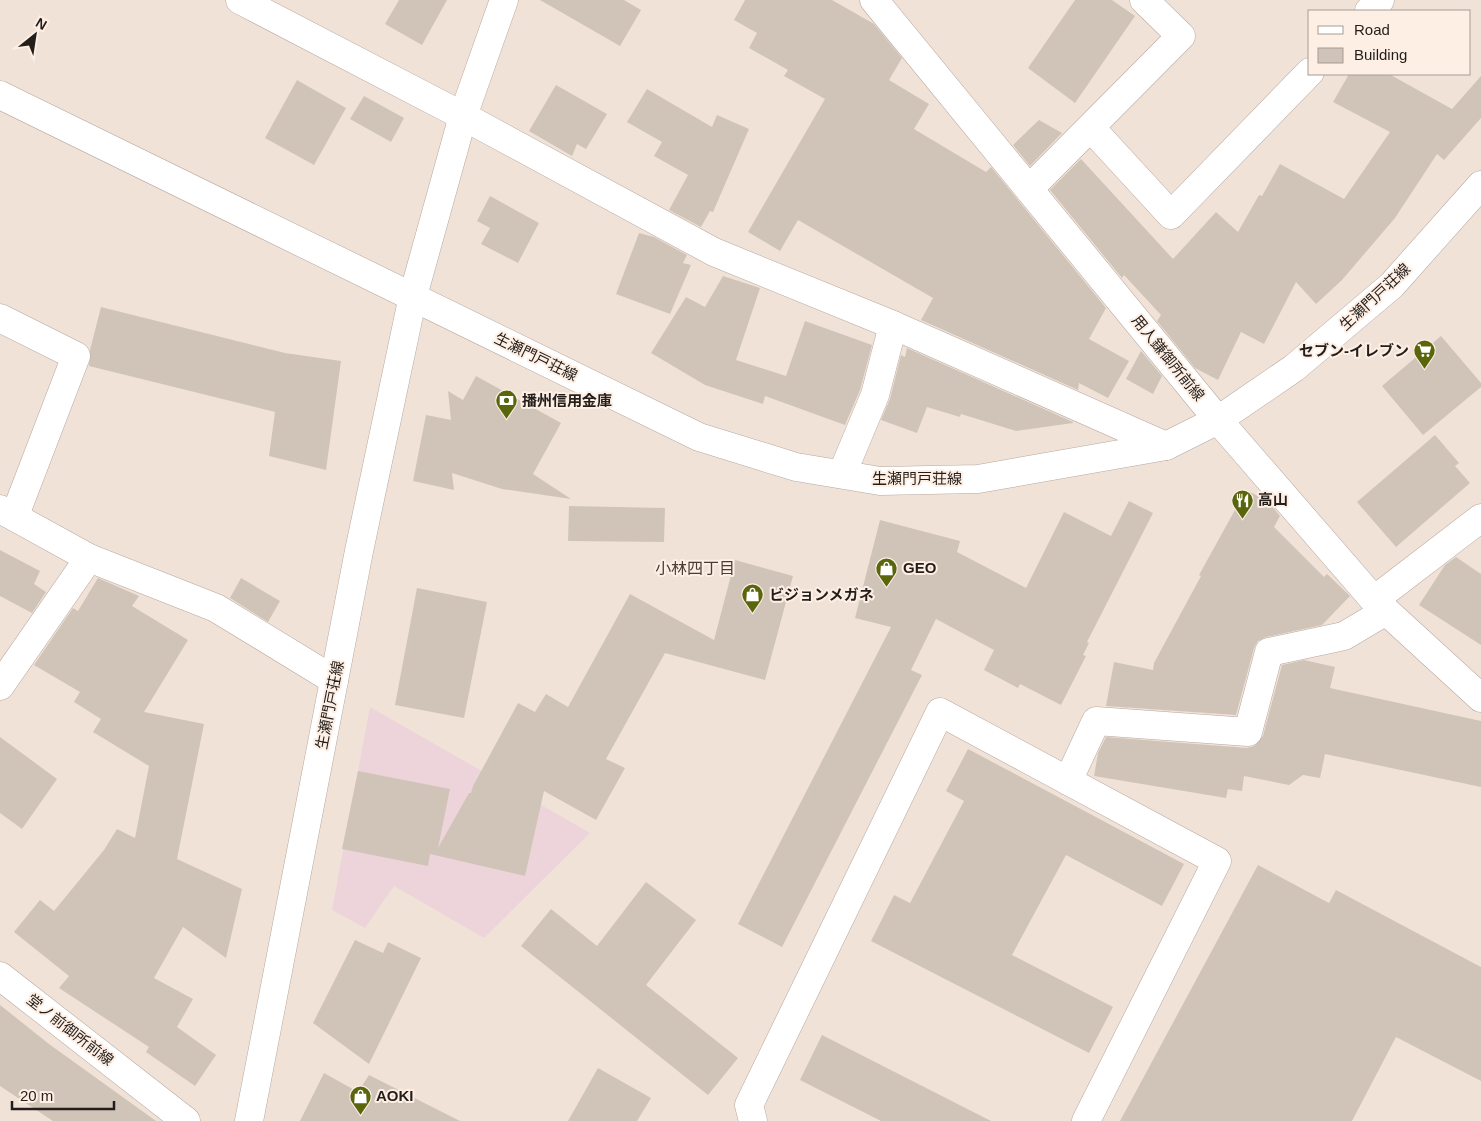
<svg xmlns="http://www.w3.org/2000/svg" width="1481" height="1121" viewBox="0 0 1481 1121" font-family="Arial,'Noto Sans JP',sans-serif">
	<rect width="100%" height="100%" fill="#f1e2d8"/>
	<polygon fill="#edd4db" points="370,707 590,833 484,938 394,886 365,928 332,910"/>
	<g fill="#d0c4b8">
		<polygon points="399,0 447,0 422,45 385,24"/>
		<polygon points="540,0 624,0 641,10 620,46"/>
		<polygon points="745,0 832,0 874,24 902,58 889,80 929,104 914,129 986,172 991,167 1106,308 1089,339 1129,361 1108,398 1079,383 1078,390 921,320 933,298 798,220 780,251 748,232 825,99 784,76 788,70 749,48 757,33 734,20"/>
		<polygon points="1075,0 1112,0 1135,16 1075,103 1028,68"/>
		<polygon points="1349,74 1389,74 1452,109 1481,76 1481,118 1444,160 1437,154 1395,218 1342,280 1316,304 1296,282 1264,344 1241,332 1218,380 1195,368 1157,321 1161,315 1124,275 1122,278 1050,190 1081,159 1173,259 1216,212 1238,232 1259,195 1262,196 1280,164 1344,199 1390,132 1333,102"/>
		<polygon points="297,80 346,108 314,165 265,138"/>
		<polygon points="556,85 607,114 586,149 577,144 572,156 529,131"/>
		<polygon points="647,89 712,127 717,115 749,129 713,212 710,211 701,227 669,210 688,175 654,156 662,142 627,122"/>
		<polygon points="364,96 404,118 391,142 350,119"/>
		<polygon points="1039,120 1062,133 1030,166 1013,145"/>
		<polygon points="490,196 539,223 518,263 481,244 490,228 477,221"/>
		<polygon points="639,233 654,237 687,255 683,263 691,265 670,314 616,294"/>
		<polygon points="723,276 760,288 736,360 786,376 805,321 872,345 860,390 845,425 765,396 763,404 705,385 651,353 686,297 705,307"/>
		<polygon points="101,307 285,353 341,361 326,470 269,456 275,412 89,366 90,350"/>
		<polygon points="1441,336 1481,383 1481,387 1423,435 1382,386"/>
		<polygon points="907,348 1073,422 1073,423 1016,431 961,414 960,417 927,407 917,433 881,420 890,399 901,355 905,357"/>
		<polygon points="1141,351 1162,376 1153,394 1126,379"/>
		<polygon points="476,376 561,423 533,474 571,499 502,489 452,473 454,490 413,481 426,415 451,420 448,391 463,400"/>
		<polygon points="1435,435 1459,463 1455,466 1470,483 1396,547 1357,502"/>
		<polygon points="1246,490 1268,501 1280,516 1274,527 1324,577 1327,574 1350,596 1322,625 1266,637 1258,641 1254,648 1236,715 1106,706 1114,662 1153,670 1154,663 1201,576 1199,575"/>
		<polygon points="1129,501 1153,513 1087,642 1089,643 1083,655 1086,656 1061,705 1020,684 1018,688 984,670 994,650 936,619 911,670 922,675 782,947 738,924 891,627 855,618 880,520 960,541 957,552 1026,588 1064,512 1111,536"/>
		<polygon points="569,506 665,508 664,542 568,541"/>
		<polygon points="0,550 40,571 34,584 46,592 32,613 0,596"/>
		<polygon points="1456,557 1481,574 1481,645 1419,605 1445,565"/>
		<polygon points="735,560 793,576 765,680 665,653 606,759 625,768 596,820 544,791 525,876 430,854 428,866 342,849 358,771 450,789 438,848 469,793 471,793 473,786 518,703 535,712 546,694 568,707 630,594 714,640"/>
		<polygon points="98,578 139,596 132,606 188,640 144,712 204,724 177,859 242,889 226,958 183,927 154,978 193,999 177,1027 216,1055 195,1086 146,1052 149,1047 59,988 69,976 14,932 40,900 54,911 104,850 117,829 135,838 149,766 93,732 101,719 74,702 80,692 34,665 73,608 78,611"/>
		<polygon points="241,578 280,601 268,622 230,598"/>
		<polygon points="417,588 487,602 464,718 395,705"/>
		<polygon points="1304,660 1335,667 1330,688 1481,721 1481,787 1325,754 1320,778 1303,775 1289,785 1244,776 1242,791 1228,789 1226,798 1094,776 1098,753 1106,737 1247,748 1254,746 1263,736 1282,665"/>
		<polygon points="0,737 57,779 22,829 0,813"/>
		<polygon points="968,749 1184,864 1162,906 1066,855 1012,955 1113,1007 1089,1053 871,941 894,895 910,903 964,801 946,791"/>
		<polygon points="1258,865 1329,903 1336,890 1481,967 1481,1081 1396,1037 1352,1121 1120,1121"/>
		<polygon points="646,882 696,920 646,985 738,1058 708,1095 521,946 551,909 597,946"/>
		<polygon points="355,940 383,953 388,942 421,958 369,1064 313,1023"/>
		<polygon points="0,1005 49,1044 156,1121 53,1121 0,1086"/>
		<polygon points="822,1035 991,1121 881,1121 800,1080"/>
		<polygon points="598,1068 651,1098 637,1121 568,1121"/>
		<polygon points="324,1073 358,1092 369,1075 460,1121 300,1121"/>
	</g>
	<g fill="none" stroke-linecap="round" stroke-linejoin="round">
		<defs>
			<g id="street">
				<polyline points="240,0 463,116 714,252 893,325 1166,446"/>
				<polyline points="874,0 1218,420 1374,600 1481,698"/>
				<polyline points="1369,11 1380,0"/>
				<polyline points="1091,128 1171,215 1310,72"/>
				<polyline points="1029,189 1181,36 1144,0"/>
				<polyline points="0,318 76,356 15,515"/>
				<polyline points="842,474 875,395 893,325"/>
				<polyline points="0,509 89,558 216,608 334,680"/>
				<polyline points="1374,600 1481,518"/>
				<polyline points="0,686 89,558"/>
				<polyline points="1068,781 1096,721 1248,732 1269,652 1344,636 1386,611"/>
				<polyline points="0,976 186,1121"/>
				<polyline points="753,1121 749,1105 940,712 1217,861 1086,1121"/>
			</g>
			<g id="secondary">
				<polyline points="0,95 699,437 796,467 880,481 978,479 1166,446 1218,420 1294,368 1392,285 1481,185"/>
				<polyline points="249,1121 359,551 413,296 463,116 504,0"/>
			</g>
		</defs>
		<use href="#street" stroke="#b7a89f" stroke-width="29"/>
		<use href="#secondary" stroke="#b7a89f" stroke-width="29"/>
		<use href="#street" stroke="#fff" stroke-width="28"/>
		<use href="#secondary" stroke="#fff" stroke-width="28"/>
	</g>
	<defs>
		<symbol id="supermarket-pin" viewBox="-11 -11 22 30"><path d="M0 17L-7.5 6A9.5 9.5 0 1 1 7.5 6Z" fill="#5a660b" stroke="#feefe5"/><path d="M-6-5.5h2.5l.6 2H6L4.5 2H-2.5L-4.4-4H-6ZM-1.5 3.2a1.3 1.3 0 1 0 .1 0ZM3 3.2a1.3 1.3 0 1 0 .1 0Z" fill="#fff"/></symbol>
		<symbol id="bank-pin" viewBox="-11 -11 22 30"><path d="M0 17L-7.5 6A9.5 9.5 0 1 1 7.5 6Z" fill="#5a660b" stroke="#feefe5"/><path d="M-6-4H6V4H-6ZM0-2.3a2.3 2.3 0 1 0 0 4.6a2.3 2.3 0 1 0 0-4.6Z" fill="#fff"/></symbol>
		<symbol id="restaurant-pin" viewBox="-11 -11 22 30"><path d="M0 17L-7.5 6A9.5 9.5 0 1 1 7.5 6Z" fill="#5a660b" stroke="#feefe5"/><path d="M-5-6h1v4h1v-4h1v4h1v-4h1v5L-1.5 .5V6h-2V.5L-5-1ZM5-6V6H3V1.5H1.5Q1.5-4 5-6Z" fill="#fff"/></symbol>
		<symbol id="shop-pin" viewBox="-11 -11 22 30"><path d="M0 17L-7.5 6A9.5 9.5 0 1 1 7.5 6Z" fill="#5a660b" stroke="#feefe5"/><path d="M-5-2.5h2.3a2.7 3.5 0 0 1 5.4 0H5L5.5 6h-11ZM-1.5-2.5h3a1.5 2.3 0 0 0-3 0Z" fill="#fff"/></symbol>
	</defs>
	<g fill-rule="evenodd">
		<use href="#supermarket-pin" x="1412" y="338" width="25" height="34"/>
		<use href="#bank-pin" x="494" y="388" width="25" height="34"/>
		<use href="#restaurant-pin" x="1230" y="488" width="25" height="34"/>
		<use href="#shop-pin" x="874" y="556" width="25" height="34"/>
		<use href="#shop-pin" x="740" y="582" width="25" height="34"/>
		<use href="#shop-pin" x="348" y="1084" width="25" height="34"/>
	</g>
	<g text-anchor="middle" stroke-width="4" stroke-linejoin="round" paint-order="stroke">
		<g font-size="15" fill="#231e1a" stroke="#feefe5">
			<text transform="translate(1375 297) rotate(-43)" y="5">生瀬門戸荘線</text>
			<text transform="translate(536 357) rotate(26)" y="5">生瀬門戸荘線</text>
			<text transform="translate(1168 358) rotate(51)" y="5">用人鎌御所前線</text>
			<text x="917" y="484">生瀬門戸荘線</text>
			<text transform="translate(330 705) rotate(-79)" y="5">生瀬門戸荘線</text>
			<text transform="translate(70 1030) rotate(38)" y="5">堂ノ前御所前線</text>
		</g>
		<g font-size="15" font-weight="bold" fill="#231e1a" stroke="#feefe5" text-anchor="start">
			<text x="1409" y="356" text-anchor="end">セブン-イレブン</text>
			<text x="522" y="406">播州信用金庫</text>
			<text x="1258" y="505">高山</text>
			<text x="903" y="573">GEO</text>
			<text x="769" y="600">ビジョンメガネ</text>
			<text x="376" y="1101">AOKI</text>
		</g>
		<g font-size="16" fill="#493e35" stroke="#feefe5">
			<text x="695" y="574">小林四丁目</text>
		</g>
	</g>
	<rect x="1308" y="10" width="162" height="65" fill="#feefe5" stroke="#a69b94"/>
	<rect x="1318" y="26" width="25" height="8" fill="#ffffff" stroke="#a69b94"/>
	<text x="1354" y="35" font-size="15" fill="#231e1a">Road</text>
	<rect x="1318" y="48" width="25" height="15" fill="#d0c4b8" stroke="#a69b94"/>
	<text x="1354" y="60" font-size="15" fill="#231e1a">Building</text>
	<g transform="translate(35 35) rotate(30)" stroke="#feefe5" stroke-width="4" paint-order="stroke">
	<path d="M0-4L9 19L0 12L-9 19Z" fill="#231e1a"/>
	<text y="-8" font-size="14" font-weight="bold" text-anchor="middle" fill="#231e1a">N</text>
	</g>
	<path d="M12 1101v8h102v-8" fill="none" stroke="#231e1a" stroke-width="2.5"/>
	<text x="20" y="1101" font-size="15" fill="#231e1a" stroke="#feefe5" stroke-width="4" paint-order="stroke">20 m</text>
</svg>
